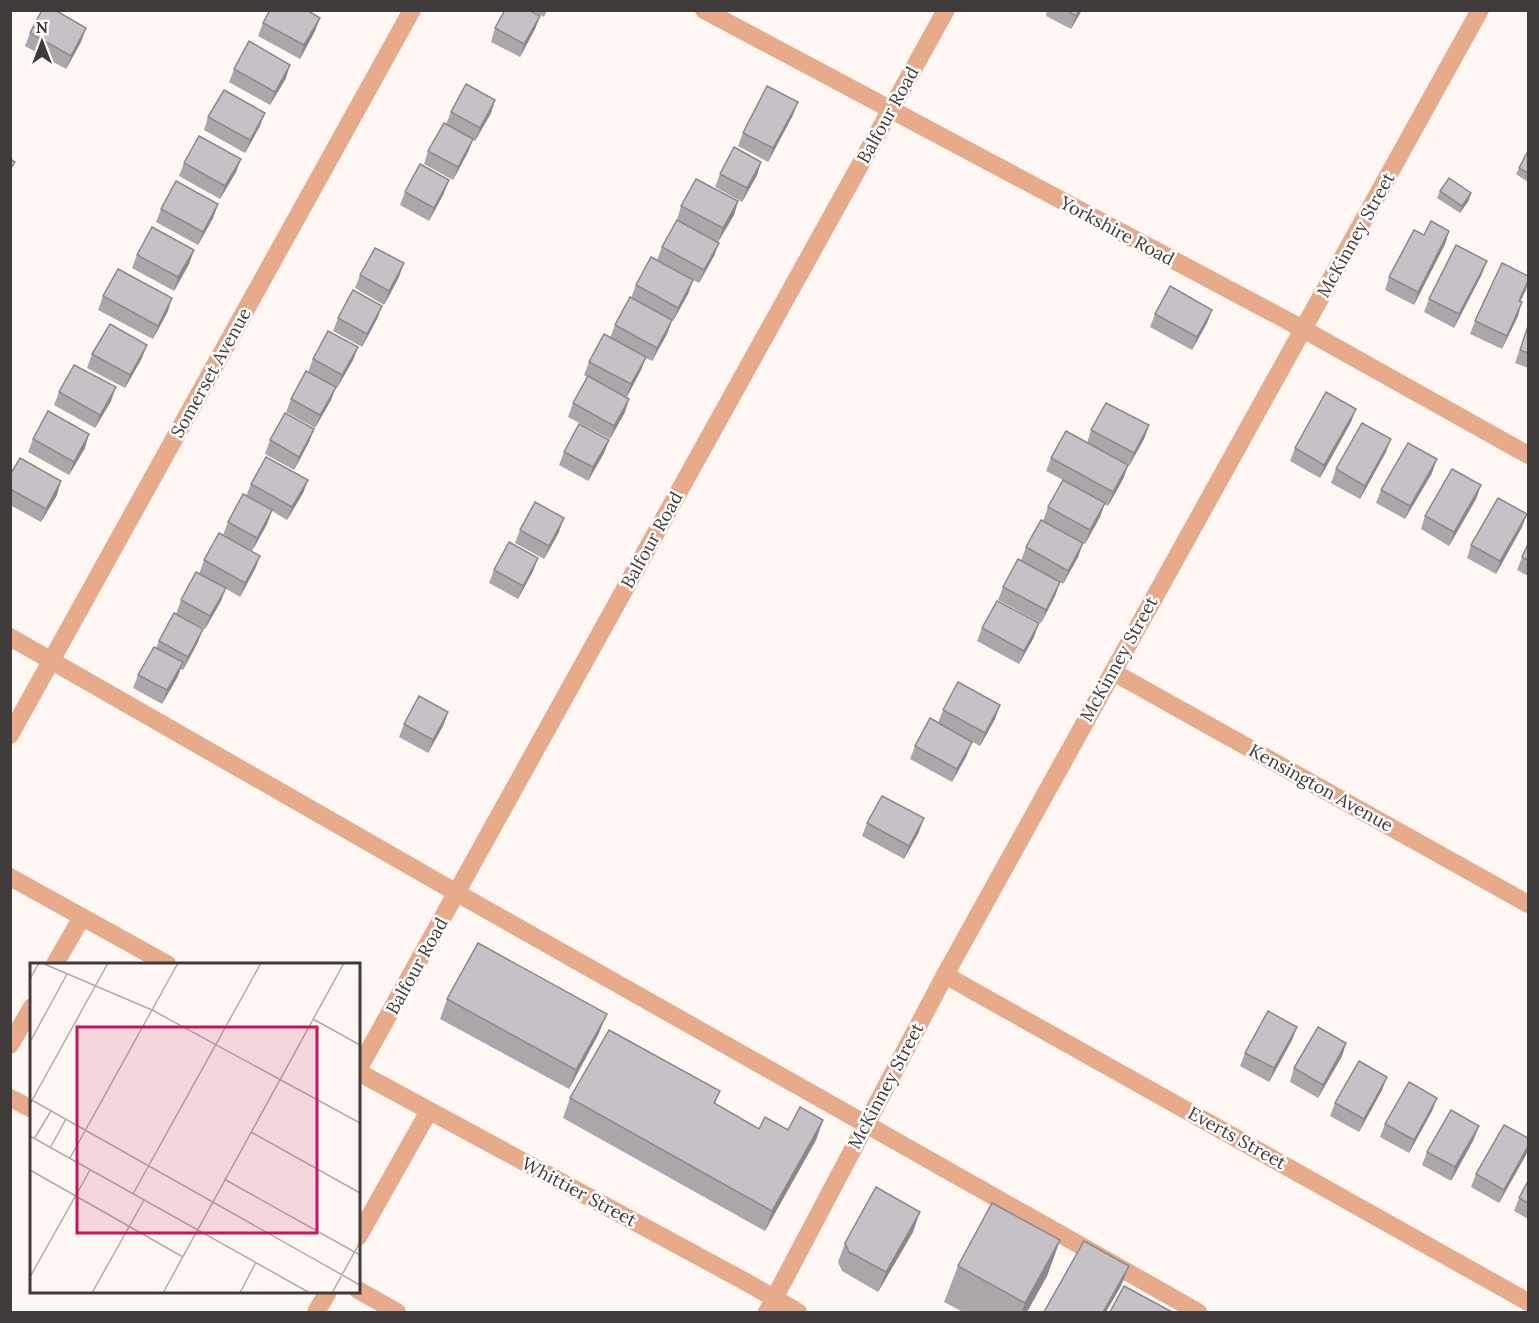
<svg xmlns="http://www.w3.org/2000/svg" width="1539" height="1323" viewBox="0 0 1539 1323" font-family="Lora,serif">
	<rect width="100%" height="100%" fill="#fef7f4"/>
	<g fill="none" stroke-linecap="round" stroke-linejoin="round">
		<g stroke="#e7aa8a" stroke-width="18">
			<polyline points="704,10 1303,329 1528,455"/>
			<polyline points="10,637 457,893 1198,1312"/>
			<polyline points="1113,672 1528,904"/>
			<polyline points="10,735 412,10"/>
			<polyline points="10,877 167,964"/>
			<polyline points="55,964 82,917"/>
			<polyline points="945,975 1528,1302"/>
			<polyline points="10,1045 32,1007"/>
			<polyline points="358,1070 946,10"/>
			<polyline points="358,1072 746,1282 798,1312"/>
			<polyline points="10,1098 32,1109"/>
			<polyline points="358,1237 429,1111"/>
			<polyline points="358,1290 397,1312"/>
			<polyline points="316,1312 328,1292"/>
			<polyline points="767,1312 945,975 1480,10"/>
		</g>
	</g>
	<g fill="#aaa6aa">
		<polygon points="531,10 547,10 544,17"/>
		<polygon points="1047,10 1082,10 1071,29 1046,16"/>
		<polygon points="540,16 535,29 520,57 491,42 495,28"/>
		<polygon points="263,23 315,31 300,59 258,36"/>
		<polygon points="30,33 81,42 66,69 25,46"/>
		<polygon points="234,69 286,78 270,105 229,82"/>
		<polygon points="495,100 491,113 475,141 473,140 468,152 453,180 424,164 428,151 446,124 451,112"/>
		<polygon points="793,115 768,162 738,146 743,133"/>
		<polygon points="208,117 260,126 245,153 204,130"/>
		<polygon points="1528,151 1528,182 1516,174 1519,168"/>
		<polygon points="241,159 236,172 220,199 179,176 184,163"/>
		<polygon points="761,162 757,175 742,202 715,187 720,174"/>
		<polygon points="1440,191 1469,200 1460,213 1437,198"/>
		<polygon points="405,192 444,193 429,221 400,205"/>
		<polygon points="738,201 734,215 718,242 714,256 699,283 657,260 662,247 677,220 681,206"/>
		<polygon points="218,204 213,218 198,245 156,222 161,209"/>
		<polygon points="1449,231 1445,244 1414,305 1385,290 1389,277 1424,235"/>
		<polygon points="194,250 189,264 174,291 132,268 137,255"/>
		<polygon points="1482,274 1454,328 1424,312 1429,299"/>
		<polygon points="360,275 399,277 384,305 355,288"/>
		<polygon points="1528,276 1528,282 1520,302 1518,316 1502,349 1470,334 1475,321"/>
		<polygon points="693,280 688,294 673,321 672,320 667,334 652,361 646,358 641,370 627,397 629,399 625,412 610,439 568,417 573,403 587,377 584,375 589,362 610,338 615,325 631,298 636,285"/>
		<polygon points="103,296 168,311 153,339 98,310"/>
		<polygon points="382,306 377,319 362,347 333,331 338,318"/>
		<polygon points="1212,310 1207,323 1192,350 1150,327 1155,314"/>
		<polygon points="1528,326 1528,368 1515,363"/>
		<polygon points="358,347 353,360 337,388 335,387 331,400 315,428 286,412 291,399 308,372 313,359"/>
		<polygon points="92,354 142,358 125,388 87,368"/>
		<polygon points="59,392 111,401 95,428 54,405"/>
		<polygon points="1351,422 1320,478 1290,461 1295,448"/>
		<polygon points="1149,425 1144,439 1129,466 1128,466 1123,479 1108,506 1104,504 1100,517 1085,544 1043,521 1048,507 1063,480 1046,471 1051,458 1087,443 1091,430"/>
		<polygon points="314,429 309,442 294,470 265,454 270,440"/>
		<polygon points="33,439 85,448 69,475 28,452"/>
		<polygon points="609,440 604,453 588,481 559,465 564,452"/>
		<polygon points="1386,452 1360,499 1331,483 1336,469"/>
		<polygon points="1432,473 1405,519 1376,503 1381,490"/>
		<polygon points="10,475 57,495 41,522 10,505"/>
		<polygon points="308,480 303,493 287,520 272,511 267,524 252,551 260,556 255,569 240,597 225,588 221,601 205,629 176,614 181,600 199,574 204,560 223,535 228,522 246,496 251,484"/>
		<polygon points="1481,485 1476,499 1449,546 1421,529 1425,516"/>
		<polygon points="1522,527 1496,574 1467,558 1471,545"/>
		<polygon points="520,530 559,532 544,559 515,543"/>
		<polygon points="1083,543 1078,557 1063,584 1060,582 1055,596 1041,623 998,600 1003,587 1021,561 1026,547"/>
		<polygon points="1528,544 1528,576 1517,570 1522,557"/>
		<polygon points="538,558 533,571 518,599 489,583 494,570"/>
		<polygon points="982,628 1034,637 1019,664 977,641"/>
		<polygon points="159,641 198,642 183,670 180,669 178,676 162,704 133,688 138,675 156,648"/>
		<polygon points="943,710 995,719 980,746 938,723"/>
		<polygon points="448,712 443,726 428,753 399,737 404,724"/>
		<polygon points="915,746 967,755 952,782 910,759"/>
		<polygon points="867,823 919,832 904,859 862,836"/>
		<polygon points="447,999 599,1033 569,1089 440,1019"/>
		<polygon points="1297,1027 1292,1040 1269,1082 1240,1066 1245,1053"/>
		<polygon points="1346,1043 1342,1056 1318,1098 1290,1082 1294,1068"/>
		<polygon points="1387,1077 1382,1090 1359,1132 1330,1116 1335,1103"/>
		<polygon points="720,1091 715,1104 759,1129 788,1130 823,1120 816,1140 765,1231 563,1118 570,1098"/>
		<polygon points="1437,1098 1432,1111 1409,1153 1380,1137 1385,1124"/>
		<polygon points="1474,1139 1451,1181 1422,1165 1427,1152"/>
		<polygon points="1527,1153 1499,1203 1471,1187 1476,1174"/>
		<polygon points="1528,1181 1528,1219 1514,1211 1519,1198"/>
		<polygon points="913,1232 878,1292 842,1271 838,1262 845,1243"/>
		<polygon points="1060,1240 1047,1276 1027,1312 963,1312 944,1302 958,1266"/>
	</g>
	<g fill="#8b878b">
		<polygon points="1079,10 1082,10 1071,29 1076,16"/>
		<polygon points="540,16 535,29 520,57 524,44"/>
		<polygon points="320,18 315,31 300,59 304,45"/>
		<polygon points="86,28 81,42 66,69 71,56"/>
		<polygon points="290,65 286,78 270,105 275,92"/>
		<polygon points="495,100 491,113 475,141 480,128"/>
		<polygon points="798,102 793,115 768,162 773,148"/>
		<polygon points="265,113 260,126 245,153 250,140"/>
		<polygon points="473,139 468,152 453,180 458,167"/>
		<polygon points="241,159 236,172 220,199 225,186"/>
		<polygon points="761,162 757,175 742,202 747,188"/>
		<polygon points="449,180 444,193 429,221 434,208"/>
		<polygon points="1471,193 1469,200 1460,213 1462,206"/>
		<polygon points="738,201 734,215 718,242 723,228"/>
		<polygon points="218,204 213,218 198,245 203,232"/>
		<polygon points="1449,231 1445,244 1414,305 1418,292"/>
		<polygon points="719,243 714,256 699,283 704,270"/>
		<polygon points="194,250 189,264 174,291 178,277"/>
		<polygon points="1487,261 1482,274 1454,328 1459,314"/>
		<polygon points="404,263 399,277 384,305 389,291"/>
		<polygon points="693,280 688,294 673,321 678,308"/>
		<polygon points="1528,281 1526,290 1514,314 1519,301"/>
		<polygon points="172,298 168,311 153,339 158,326"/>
		<polygon points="1522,302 1518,316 1502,349 1507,336"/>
		<polygon points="382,306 377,319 362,347 367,334"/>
		<polygon points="1212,310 1207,323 1192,350 1197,337"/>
		<polygon points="672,320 667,334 652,361 657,348"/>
		<polygon points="147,345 142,358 125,388 130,375"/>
		<polygon points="358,347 353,360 337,388 342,375"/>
		<polygon points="646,357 641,370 626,398 631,384"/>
		<polygon points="116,387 111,401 95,428 100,415"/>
		<polygon points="336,387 331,400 315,428 320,415"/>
		<polygon points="629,399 625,412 610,439 614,426"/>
		<polygon points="1356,409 1351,422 1320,478 1324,465"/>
		<polygon points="1149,425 1144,439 1129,466 1134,453"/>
		<polygon points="314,429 309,442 294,470 299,457"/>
		<polygon points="89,434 85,448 69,475 74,462"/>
		<polygon points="1391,439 1386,452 1360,499 1365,486"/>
		<polygon points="609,440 604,453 588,481 593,467"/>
		<polygon points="1437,459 1432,473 1405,519 1410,506"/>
		<polygon points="1128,465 1123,479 1108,506 1113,492"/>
		<polygon points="308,480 303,493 287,520 292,507"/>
		<polygon points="61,481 57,495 41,522 46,509"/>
		<polygon points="1481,485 1476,499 1449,546 1454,532"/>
		<polygon points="1105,503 1100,517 1085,544 1090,530"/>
		<polygon points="272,510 267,524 252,551 257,538"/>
		<polygon points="1527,514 1522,527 1496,574 1500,561"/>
		<polygon points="564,518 559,532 544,559 549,546"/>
		<polygon points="1083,543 1078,557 1063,584 1068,571"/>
		<polygon points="260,556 255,569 240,597 245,583"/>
		<polygon points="538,558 533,571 518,599 523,586"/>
		<polygon points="1060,582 1055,596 1041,623 1046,610"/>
		<polygon points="226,588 221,601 205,629 210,616"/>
		<polygon points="1039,623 1034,637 1019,664 1024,651"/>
		<polygon points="203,629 198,642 183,670 188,657"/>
		<polygon points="183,662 178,676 162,704 167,690"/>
		<polygon points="1000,705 995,719 980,746 985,733"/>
		<polygon points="448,712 443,726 428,753 433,740"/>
		<polygon points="972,742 967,755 952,782 957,769"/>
		<polygon points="924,818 919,832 904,859 909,846"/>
		<polygon points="607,1014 599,1033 569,1089 576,1070"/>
		<polygon points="1297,1027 1292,1040 1269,1082 1274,1068"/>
		<polygon points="1346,1043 1342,1056 1318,1098 1323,1085"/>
		<polygon points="1387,1077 1382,1090 1359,1132 1364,1119"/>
		<polygon points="1437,1098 1432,1111 1409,1153 1414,1140"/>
		<polygon points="823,1120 816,1140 765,1231 772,1211"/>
		<polygon points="1479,1126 1474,1139 1451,1181 1455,1167"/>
		<polygon points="1528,1146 1527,1153 1499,1203 1504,1190"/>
		<polygon points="920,1212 913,1232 878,1292 886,1272"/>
		<polygon points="1060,1240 1047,1276 1027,1312 1022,1312 1025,1303"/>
		<polygon points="1129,1266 1121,1286 1106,1312 1103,1312"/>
	</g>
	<g fill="#c6c1c6" stroke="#8b878b" stroke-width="1.5">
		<polygon points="42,10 55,10 86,28 71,56 30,33"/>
		<polygon points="270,10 307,10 320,18 304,45 263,23"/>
		<polygon points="505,10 529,10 540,16 524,44 495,28"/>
		<polygon points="1066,10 1079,10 1076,16"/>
		<polygon points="249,41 290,65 275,92 234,69"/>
		<polygon points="466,84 495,100 480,128 451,112"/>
		<polygon points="767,86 798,102 773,148 743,133"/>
		<polygon points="224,90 265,113 250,140 208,117"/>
		<polygon points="444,123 473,139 458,167 428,151"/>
		<polygon points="199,136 241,159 225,186 184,163"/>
		<polygon points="734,147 761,162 747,188 720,174"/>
		<polygon points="1528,151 1528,173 1519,168"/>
		<polygon points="10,159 15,162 10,170"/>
		<polygon points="420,164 449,180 434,208 405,192"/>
		<polygon points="1449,178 1471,193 1462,206 1440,191"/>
		<polygon points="696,179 738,201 723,228 681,206"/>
		<polygon points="176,181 218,204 203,232 161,209"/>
		<polygon points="677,220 719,243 704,270 662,247"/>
		<polygon points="1431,221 1449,231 1418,292 1389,277 1414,230 1424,235"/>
		<polygon points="152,227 194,250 178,277 137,255"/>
		<polygon points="1456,245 1487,261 1459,314 1429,299"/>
		<polygon points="375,248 404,263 389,291 360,275"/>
		<polygon points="651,257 693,280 678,308 636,285"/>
		<polygon points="1502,263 1528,276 1528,281 1519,301 1522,302 1507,336 1475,321"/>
		<polygon points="118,269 172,298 158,326 103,296"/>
		<polygon points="1170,286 1212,310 1197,337 1155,314"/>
		<polygon points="353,290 382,306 367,334 338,318"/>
		<polygon points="630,297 672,320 657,348 615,325"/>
		<polygon points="110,324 147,345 130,375 92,354"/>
		<polygon points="1528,326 1528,353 1520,350"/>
		<polygon points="328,331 358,347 342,375 313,359"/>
		<polygon points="604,334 646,357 631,384 589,362"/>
		<polygon points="74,365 116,387 100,415 59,392"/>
		<polygon points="306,371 336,387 320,415 291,399"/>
		<polygon points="588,376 629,399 614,426 573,403"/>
		<polygon points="1326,392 1356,409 1324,465 1295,448"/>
		<polygon points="1106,403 1149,425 1134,453 1091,430"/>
		<polygon points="48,411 89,434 74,462 33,439"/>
		<polygon points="285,413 314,429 299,457 270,440"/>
		<polygon points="1362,423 1391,439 1365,486 1336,469"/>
		<polygon points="579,424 609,440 593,467 564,452"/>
		<polygon points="1066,431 1128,465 1113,492 1051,458"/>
		<polygon points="1408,443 1437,459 1410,506 1381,490"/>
		<polygon points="266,457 308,480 292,507 251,484"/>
		<polygon points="20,458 61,481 46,509 10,489 10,475"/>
		<polygon points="1452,469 1481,485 1454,532 1425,516"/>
		<polygon points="1063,480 1105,503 1090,530 1048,507"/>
		<polygon points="243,494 272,510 257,538 228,522"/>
		<polygon points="1498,498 1527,514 1500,561 1471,545"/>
		<polygon points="535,502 564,518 549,546 520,530"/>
		<polygon points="1041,520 1083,543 1068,571 1026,547"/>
		<polygon points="219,533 260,556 245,583 204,560"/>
		<polygon points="509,542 538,558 523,586 494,570"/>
		<polygon points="1528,544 1528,560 1522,557"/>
		<polygon points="1018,559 1060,582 1046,610 1003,587"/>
		<polygon points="196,572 226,588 210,616 181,600"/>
		<polygon points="997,601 1039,623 1024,651 982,628"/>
		<polygon points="174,613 203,629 188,657 159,641"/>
		<polygon points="154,647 183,662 167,690 138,675"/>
		<polygon points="958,682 1000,705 985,733 943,710"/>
		<polygon points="419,696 448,712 433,740 404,724"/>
		<polygon points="930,718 972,742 957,769 915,746"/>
		<polygon points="882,796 924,818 909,846 867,823"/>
		<polygon points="478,943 607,1014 576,1070 447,999"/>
		<polygon points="1268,1011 1297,1027 1274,1068 1245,1053"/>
		<polygon points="1318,1027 1346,1043 1323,1085 1294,1068"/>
		<polygon points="609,1030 720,1091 714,1103 759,1129 765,1117 788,1130 800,1107 823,1120 772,1211 570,1098"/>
		<polygon points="1359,1061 1387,1077 1364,1119 1335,1103"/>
		<polygon points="1409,1082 1437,1098 1414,1140 1385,1124"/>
		<polygon points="1451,1110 1479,1126 1455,1167 1427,1152"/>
		<polygon points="1504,1125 1528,1138 1528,1146 1504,1190 1476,1174"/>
		<polygon points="1528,1181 1528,1203 1519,1198"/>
		<polygon points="876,1187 920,1212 886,1272 849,1252 845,1243"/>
		<polygon points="992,1203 1060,1240 1025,1303 958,1266"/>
		<polygon points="1084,1241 1129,1266 1103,1312 1044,1312"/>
		<polygon points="1124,1286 1172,1312 1110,1312"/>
	</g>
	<g text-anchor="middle" stroke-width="5" stroke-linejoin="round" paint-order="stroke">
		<g font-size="18" fill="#3e3b3a" stroke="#fff">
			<text transform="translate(888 115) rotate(-61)" y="6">Balfour Road</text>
			<text transform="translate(1117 231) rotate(28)" y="6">Yorkshire Road</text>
			<text transform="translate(1356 235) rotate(-61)" y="6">McKinney Street</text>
			<text transform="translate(211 373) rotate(-61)" y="6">Somerset Avenue</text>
			<text transform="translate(652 540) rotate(-61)" y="6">Balfour Road</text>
			<text transform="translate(1119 659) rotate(-61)" y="6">McKinney Street</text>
			<text transform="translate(1321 788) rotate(29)" y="6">Kensington Avenue</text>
			<text transform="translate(417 966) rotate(-61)" y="6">Balfour Road</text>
			<text transform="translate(886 1086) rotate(-62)" y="6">McKinney Street</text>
			<text transform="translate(1237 1138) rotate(29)" y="6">Everts Street</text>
			<text transform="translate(579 1192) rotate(28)" y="6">Whittier Street</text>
		</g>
	</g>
	<g transform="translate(30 963)">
		<rect width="330" height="330" fill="#fef7f4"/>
		<path fill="none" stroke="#b1acaa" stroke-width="1.5" d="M12,0L122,47L330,160M0,16L9,0M283,56L330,82M0,79L37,11M0,136L330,322M0,141L78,0M221,169L330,230M0,173L280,330M4,176L21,148M20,185L36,156M40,195L148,0M0,207L153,294M194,216L330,292M103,231L231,0M0,314L60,207M62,330L114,237M133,330L314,0M210,330L226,299M302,330L330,279"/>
		<path fill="#c2185b" fill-opacity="0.15" stroke="#c2185b" stroke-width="3" d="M47,64H287V270H47Z"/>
		<rect width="330" height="330" fill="none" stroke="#3e3b3a" stroke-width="3"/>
	</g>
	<rect width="1539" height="1323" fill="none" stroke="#3e3b3a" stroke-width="24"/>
	<g transform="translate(42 42)" stroke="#ffffff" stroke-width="4.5" paint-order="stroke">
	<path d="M0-4.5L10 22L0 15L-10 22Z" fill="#3e3b3a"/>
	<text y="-9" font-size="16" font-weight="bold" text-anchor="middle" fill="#3e3b3a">N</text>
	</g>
</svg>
